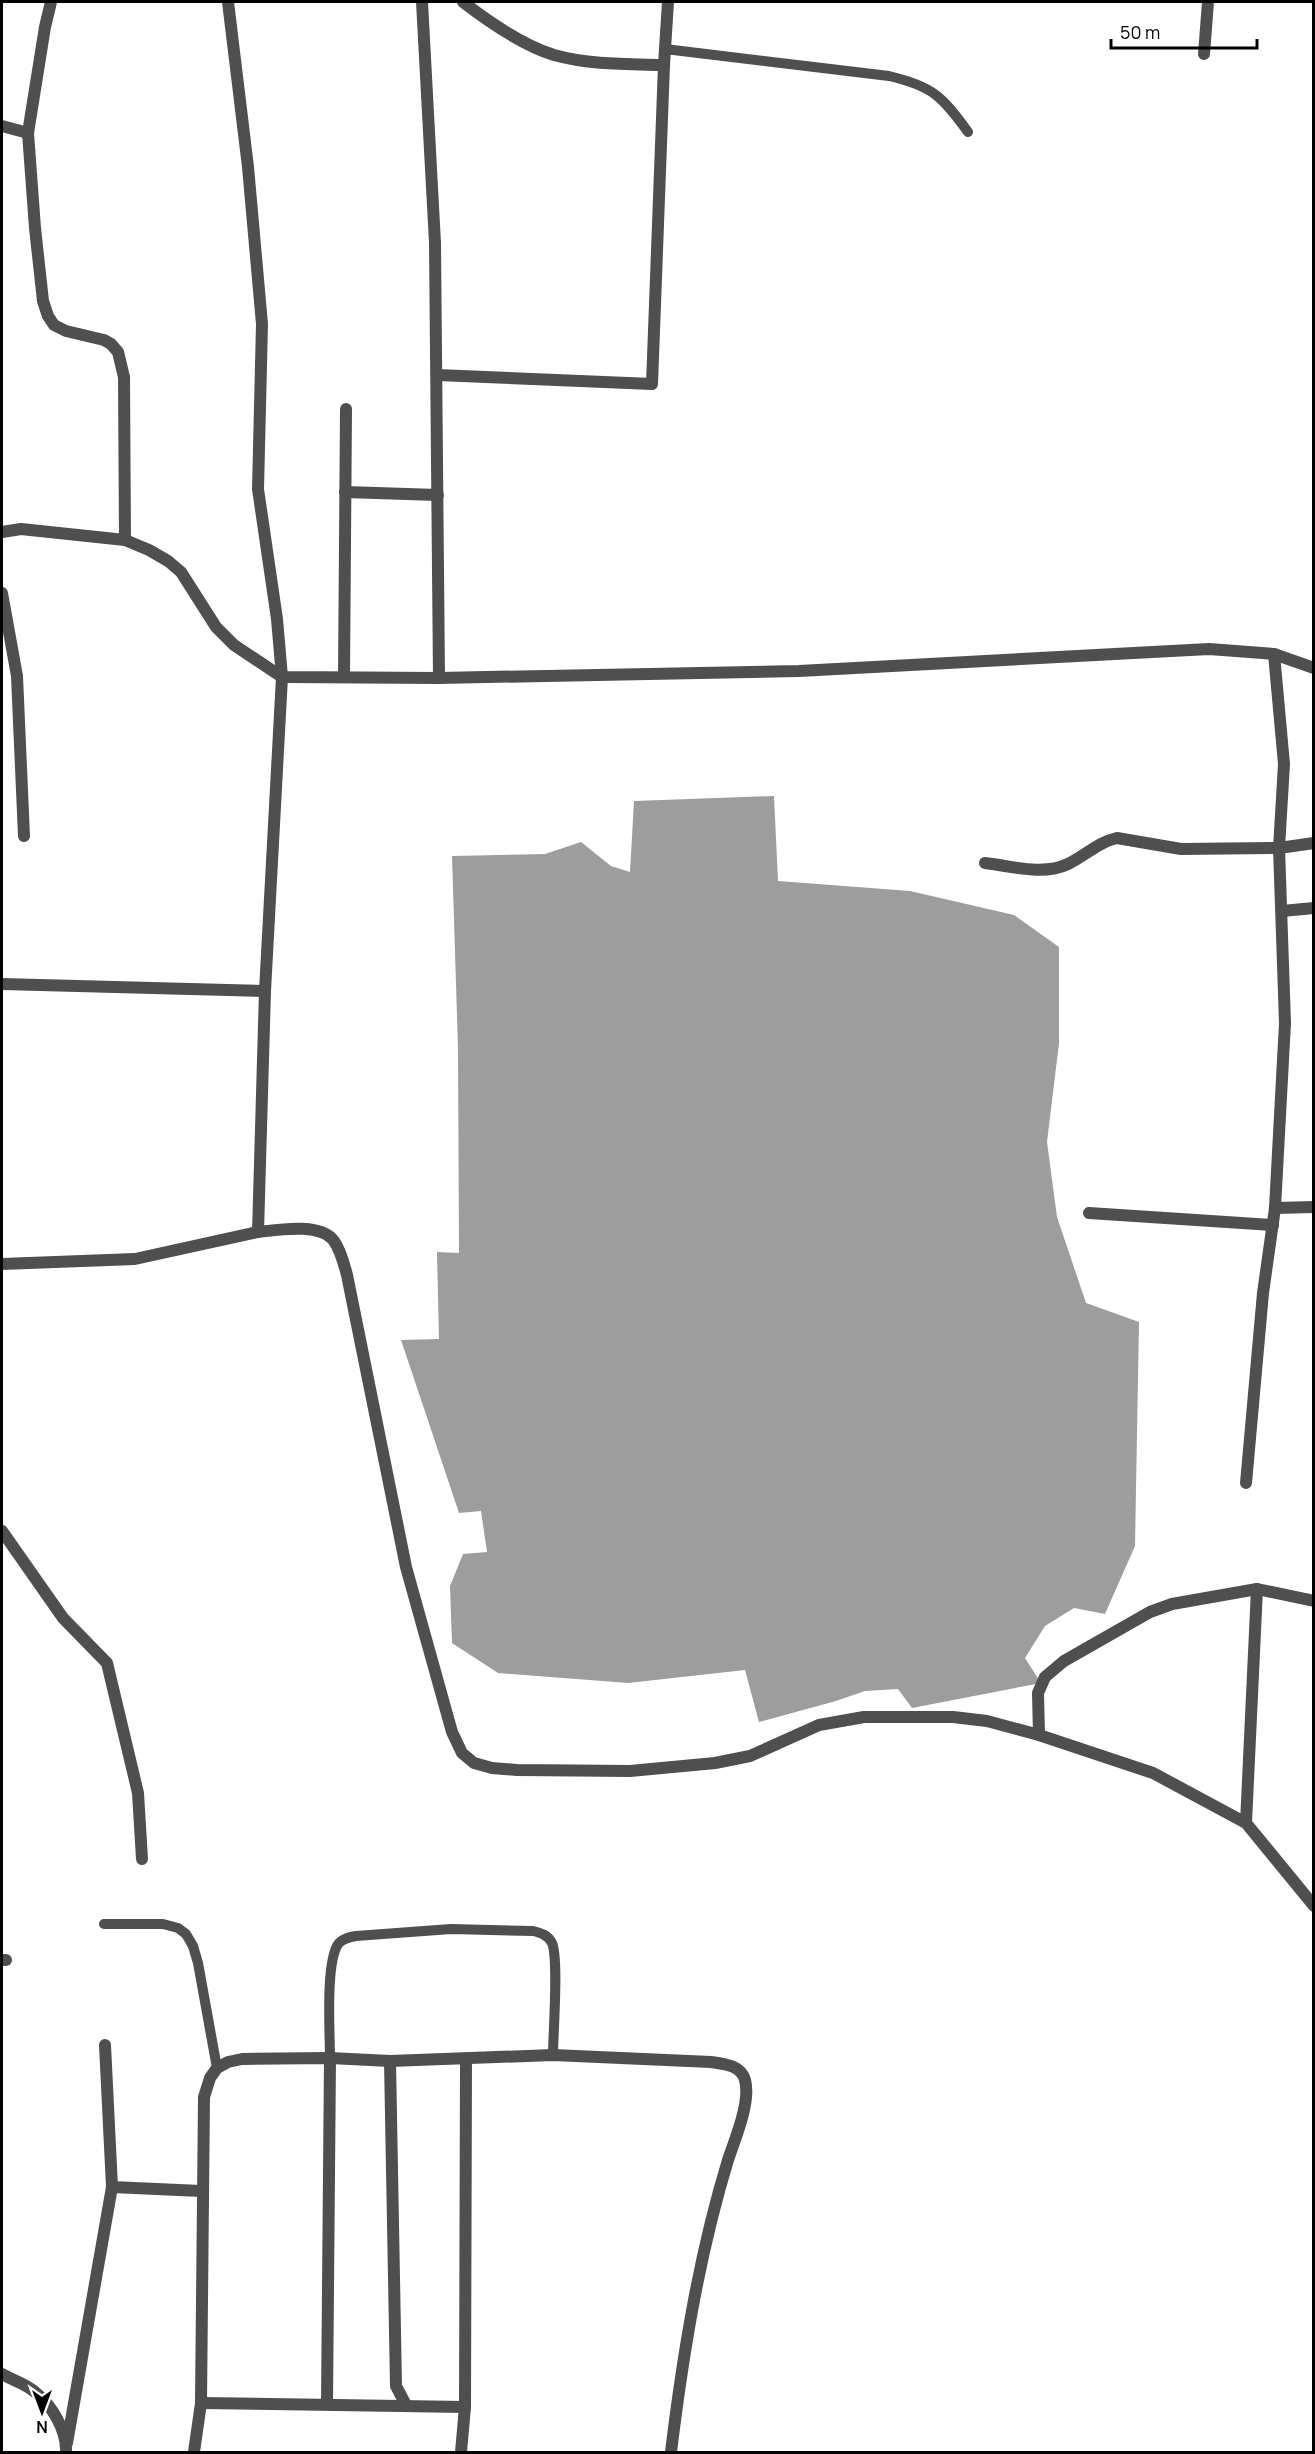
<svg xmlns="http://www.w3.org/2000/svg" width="1315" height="2454" viewBox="0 0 1315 2454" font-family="Manrope,sans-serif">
	<rect width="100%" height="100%" fill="#fff"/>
	<polygon fill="#9d9d9d" points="774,796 778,881 910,891 1014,915 1059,947 1059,1043 1047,1142 1057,1217 1086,1303 1139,1322 1135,1546 1105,1614 1074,1608 1045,1626 1025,1658 1041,1683 912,1708 898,1689 865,1691 836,1701 759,1722 745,1670 628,1683 498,1673 452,1643 450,1586 463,1554 487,1552 481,1511 459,1513 401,1340 439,1339 437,1252 459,1253 458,1048 452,856 545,854 581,842 611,866 630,872 634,801"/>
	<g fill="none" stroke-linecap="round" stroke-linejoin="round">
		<g stroke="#4f4f4f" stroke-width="10">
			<path d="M665,49L889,76C932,86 942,96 968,132"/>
			<polyline points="104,1924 163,1924 178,1928 186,1934 193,1946 198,1963 217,2068"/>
			<path d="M330,2058C330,2034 325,1960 339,1943C344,1938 350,1937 356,1936L451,1929L533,1931C541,1933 548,1935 552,1943C559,1959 553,2034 553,2055"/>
		</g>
		<g stroke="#4f4f4f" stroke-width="12">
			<polyline points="51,2 45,27 28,133 35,228 43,301 48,316 54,325 66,331 104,340 111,344 118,352 124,377 125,540"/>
			<path d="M228,2L248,167L262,324L258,489L277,619L282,677L265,991L258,1232C277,1230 320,1222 334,1241C341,1251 344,1264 347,1275L406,1567L452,1732L462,1753L474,1763L492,1768L517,1770L630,1771L715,1763L750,1756L819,1725L864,1717H953L987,1721L1039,1735L1153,1773L1246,1823"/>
			<polyline points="422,2 435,243 439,678"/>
			<path d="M463,2C489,22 522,45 554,55C590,65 627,64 664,65L668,2"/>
			<polyline points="1204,54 1208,2"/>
			<polyline points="2,126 28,133"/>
			<polyline points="437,375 652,384 664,65"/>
			<polyline points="345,492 438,495"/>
			<polyline points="2,532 21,529 125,540 149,550 168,561 181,572 216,627 234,645 282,677 439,678 799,671 1209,649 1274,654 1314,668"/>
			<polyline points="2,593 17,676 24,836"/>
			<polyline points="344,677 346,409"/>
			<path d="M985,863C1011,866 1043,876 1068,864C1085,856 1098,842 1117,838L1181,849L1279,848L1314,843"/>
			<polyline points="1282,911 1314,908"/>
			<polyline points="2,984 265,991"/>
			<polyline points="1275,1208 1314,1207"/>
			<polyline points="1089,1213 1273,1225"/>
			<polyline points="2,1264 135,1259 258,1232"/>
			<polyline points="1246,1483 1263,1293 1275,1208 1285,1023 1279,848 1284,764 1274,654"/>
			<polyline points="2,1531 63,1618 107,1663 138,1793 142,1859"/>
			<polyline points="1257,1589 1246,1823 1314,1906"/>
			<polyline points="1039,1735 1038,1693 1045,1677 1064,1661 1150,1612 1172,1604 1257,1589 1314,1601"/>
			<polyline points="2,1960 6,1960"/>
			<polyline points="105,2045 112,2187"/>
			<polyline points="390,2061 396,2386 406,2405"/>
			<path d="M2,2374C12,2380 26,2384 35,2392C52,2405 67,2431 66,2452"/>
			<polyline points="201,2403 465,2407"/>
			<polyline points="327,2404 330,2058"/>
			<polyline points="67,2443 112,2187 201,2191"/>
			<path d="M194,2452L201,2403L204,2097L210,2078L217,2068L228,2062L242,2059L330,2058L390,2061L553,2055L711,2062C724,2064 741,2065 745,2080C751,2102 735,2139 728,2160C699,2255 683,2354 671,2452"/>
			<polyline points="461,2452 465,2407 466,2060"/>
		</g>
	</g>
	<rect width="1315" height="2454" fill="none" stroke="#000000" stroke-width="6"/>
	<g transform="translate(42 2412) rotate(180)" stroke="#ffffff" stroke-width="4.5" paint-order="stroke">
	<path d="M0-4.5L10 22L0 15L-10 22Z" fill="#000000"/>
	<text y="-9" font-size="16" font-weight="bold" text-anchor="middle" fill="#000000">N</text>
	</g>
	<path d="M1111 39v9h146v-9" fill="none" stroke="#000000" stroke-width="3"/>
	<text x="1120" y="39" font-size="18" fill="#000000" stroke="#ffffff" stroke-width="4.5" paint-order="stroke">50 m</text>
</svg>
